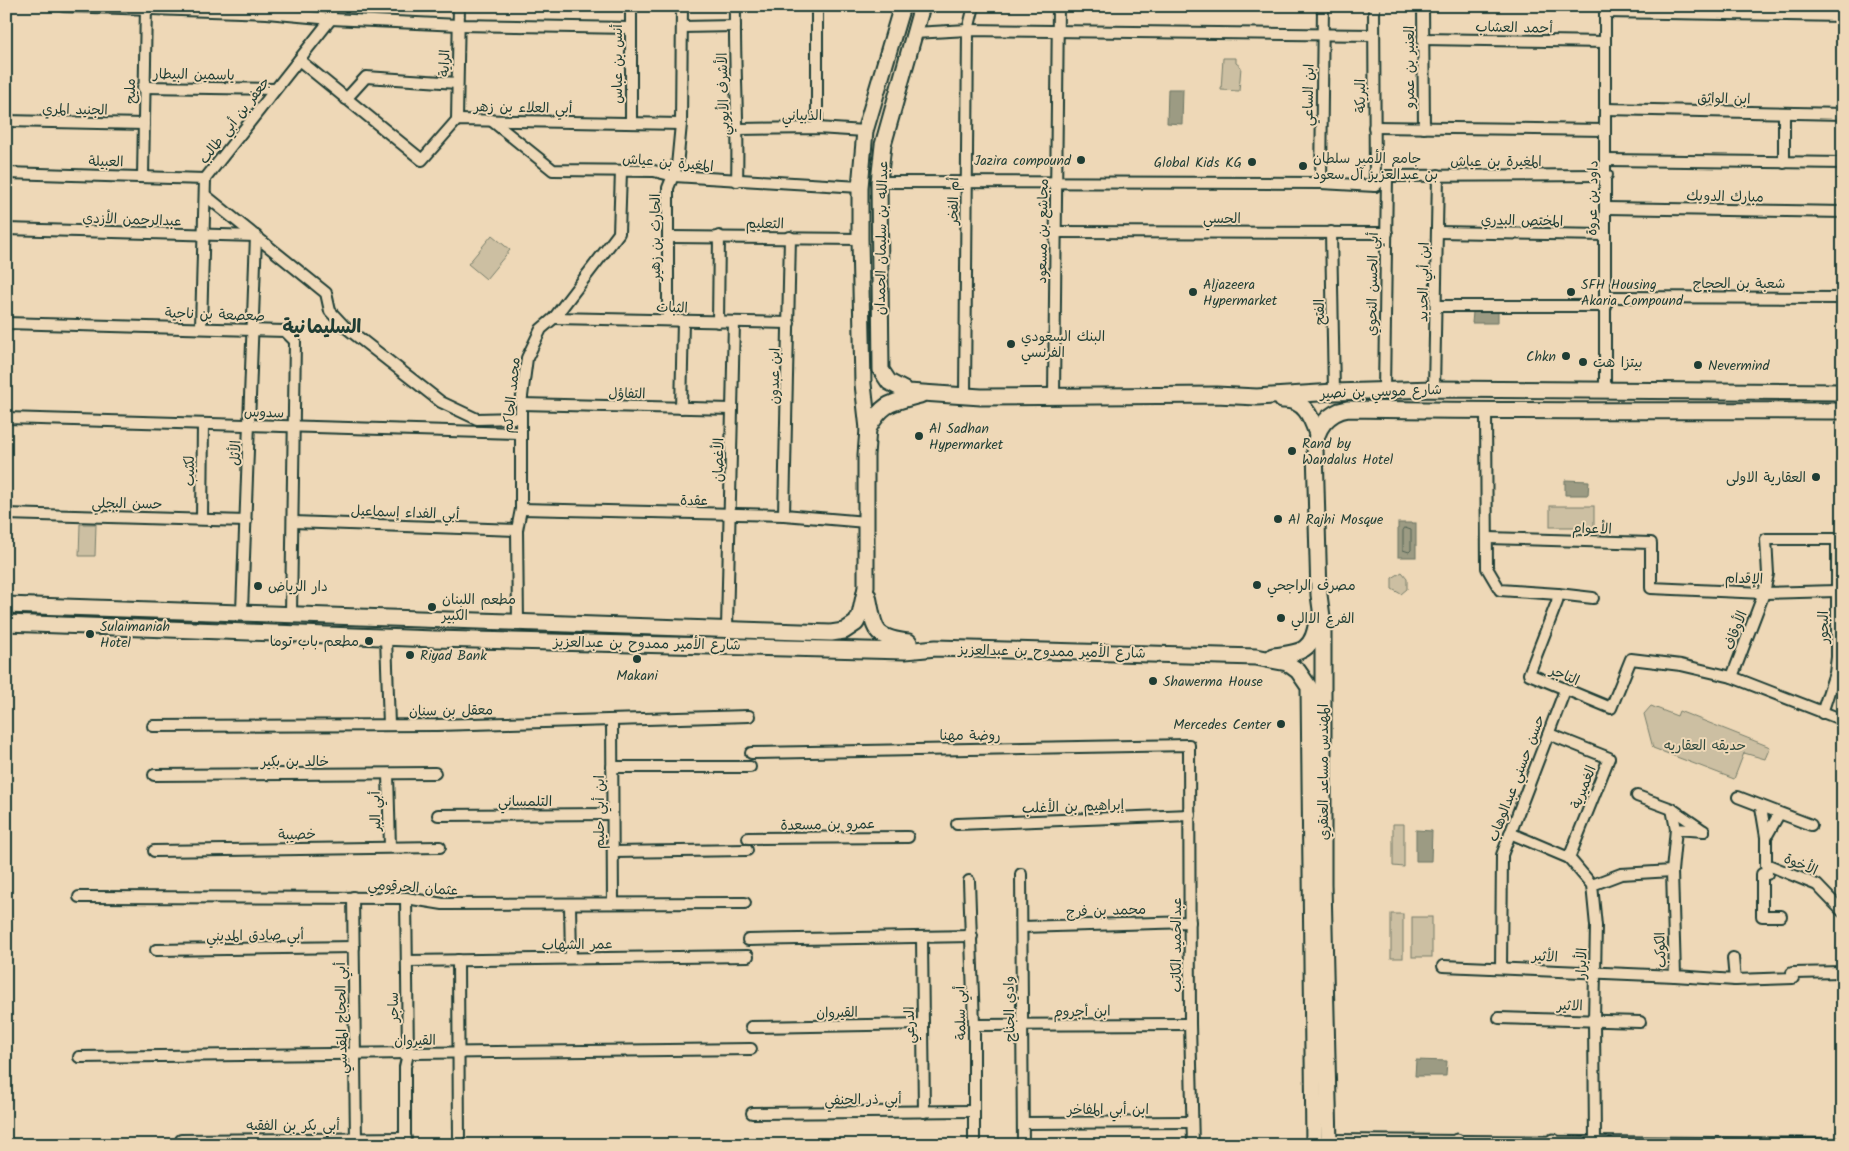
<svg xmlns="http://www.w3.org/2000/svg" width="1849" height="1151" viewBox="0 0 1849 1151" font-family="Kalam,'Playpen Sans Arabic',sans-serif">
	<rect width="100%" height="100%" fill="#eed8b7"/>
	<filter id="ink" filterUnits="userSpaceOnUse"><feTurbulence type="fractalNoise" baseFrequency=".02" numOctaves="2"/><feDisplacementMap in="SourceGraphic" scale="10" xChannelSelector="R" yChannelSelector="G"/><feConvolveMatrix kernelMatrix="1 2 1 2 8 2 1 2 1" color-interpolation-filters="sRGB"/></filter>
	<g filter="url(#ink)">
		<g fill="#ccbfa2" stroke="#767e6b">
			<polygon points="1223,58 1236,58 1236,63 1241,67 1239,91 1221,90"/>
			<polygon points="492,235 510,250 486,279 468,264"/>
			<rect x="1550" y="506" width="44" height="21"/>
			<polygon points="80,524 96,524 95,556 79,556"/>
			<polygon points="1402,572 1407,578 1407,589 1401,594 1392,589 1392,578"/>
			<polygon points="1651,706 1677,716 1679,711 1770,747 1765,759 1744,753 1734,779 1729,777 1653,748 1644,714"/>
			<polygon points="1393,824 1404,824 1404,867 1393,866"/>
			<rect x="1391" y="914" width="12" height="44"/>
			<rect x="1412" y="917" width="20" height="40"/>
		</g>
		<g fill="#9c9b83" stroke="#6a7563">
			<polygon points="1168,89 1183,89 1182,124 1167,123"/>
			<polygon points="1498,311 1498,323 1472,323 1473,312"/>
			<polygon points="1565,480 1589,481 1588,495 1565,495"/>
			<rect x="1398" y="523" width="18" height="34"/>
			<polygon points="1416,830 1432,831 1431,861 1416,861"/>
			<polygon points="1416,1060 1447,1061 1446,1076 1415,1076"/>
		</g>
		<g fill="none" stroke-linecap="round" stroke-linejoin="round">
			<polygon stroke="#516354" stroke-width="1" points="1405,528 1411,530 1411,550 1409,552 1403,550 1403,531"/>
			<defs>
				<g id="street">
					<polyline points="63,6 267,13 331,19 459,25 630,28"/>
					<polyline points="631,6 631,122"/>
					<path d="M735,6C734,65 739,122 737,181"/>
					<polyline points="817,6 817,128"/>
					<polyline points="1374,6 1375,186"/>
					<polyline points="1423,6 1424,128"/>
					<polyline points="1605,6 1605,390"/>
					<polyline points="1605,12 1843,16"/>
					<polyline points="682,27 735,26"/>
					<polyline points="914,33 968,30 1374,35"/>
					<polyline points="1423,39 1605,42"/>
					<polyline points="299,60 422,160 457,120 681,124"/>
					<polyline points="143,87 275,89"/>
					<polyline points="346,99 366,77 457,83"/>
					<polyline points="1605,109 1843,114"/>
					<polyline points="1784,113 1784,163"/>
					<polyline points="457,120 459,6"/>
					<polyline points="491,120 553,170 654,171 674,176 860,187"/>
					<polyline points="6,121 144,124"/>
					<polyline points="1374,127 1605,130"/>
					<polyline points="739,129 817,128 865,131"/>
					<polyline points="1607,160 1843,163"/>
					<polyline points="6,173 205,179"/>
					<polyline points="143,176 146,6"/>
					<polyline points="879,182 1321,183 1375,186 1387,176 1607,175"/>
					<polyline points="1321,183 1323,6"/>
					<polyline points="206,196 326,293 330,311 344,326 441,402 477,419 520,418"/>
					<polyline points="1607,208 1843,212"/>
					<polyline points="6,229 256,236"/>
					<polyline points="1057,232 1387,233"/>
					<polyline points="1331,232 1334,392"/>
					<polyline points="1438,232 1605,235"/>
					<polyline points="670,237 860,239"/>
					<polyline points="1606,297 1843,298"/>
					<polyline points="1436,306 1606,306"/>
					<polyline points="554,318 789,323"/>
					<polyline points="668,320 668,188 677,166 681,124 682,6"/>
					<polyline points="718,322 719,236"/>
					<polyline points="6,323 285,331 295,341 291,614"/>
					<polyline points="201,327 205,179 331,19 331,6"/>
					<polyline points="1434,389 1438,175"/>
					<polyline points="1384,392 1387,176"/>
					<polyline points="1054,395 1058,6"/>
					<polyline points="965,396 968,30 974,6"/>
					<polyline points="521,404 732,409"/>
					<polyline points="681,408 683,321"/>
					<polyline points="1486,411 1487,568 1500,590 1558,594 1557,602 1529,674 1611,708 1631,659 1681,665 1732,677 1843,720"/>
					<polyline points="6,418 520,433"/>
					<polyline points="521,509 784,515 866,522"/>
					<polyline points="6,514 246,521"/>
					<polyline points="784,515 790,237"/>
					<polyline points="202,519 203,424"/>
					<polyline points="293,522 517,530"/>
					<polyline points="1488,538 1651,543 1651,588 1764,593 1836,591"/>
					<polyline points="1558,594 1593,598"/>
					<polyline points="242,611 256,236"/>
					<polyline points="518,622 517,530 521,509 521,404 527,358 541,329 554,318 619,233 621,171"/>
					<polyline points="727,628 734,322"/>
					<polyline points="386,637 389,725"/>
					<polyline points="1732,677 1764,593 1768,574 1766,539 1843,539"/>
					<polyline points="1822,713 1835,673 1837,657 1837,539"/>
					<polyline points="612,720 613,903"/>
					<polyline points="153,726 437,725 749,716"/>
					<polyline points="1549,734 1609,758 1569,858"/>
					<polyline points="751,753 1189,745 1190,1024 1193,1145"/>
					<polyline points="612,767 750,767"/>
					<polyline points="388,774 390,847"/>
					<polyline points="154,775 435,773"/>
					<polyline points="1637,796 1672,809 1704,831"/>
					<polyline points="1738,797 1811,825"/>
					<polyline points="1761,807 1766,837 1766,864 1817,885 1843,912"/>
					<polyline points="1672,809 1676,829 1704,831"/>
					<polyline points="438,815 612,814"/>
					<polyline points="957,824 1190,815"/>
					<polyline points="1676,829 1672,871 1675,976 1735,980 1793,978 1792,973 1843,972"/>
					<polyline points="1510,833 1569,858 1592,885 1596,926 1594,1020 1595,1141"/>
					<polyline points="1766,837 1779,814"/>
					<polyline points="748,838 908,837"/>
					<polyline points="154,851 440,847"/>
					<polyline points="613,852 747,850"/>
					<polyline points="1766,864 1767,874 1762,874 1762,916 1781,916"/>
					<polyline points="1021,874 1023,1145"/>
					<polyline points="969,881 974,1025 974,1145"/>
					<polyline points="1592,885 1621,874 1672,871"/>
					<polyline points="79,897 406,898 443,904 745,903"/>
					<polyline points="353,897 356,1139"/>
					<polyline points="570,905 571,958"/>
					<polyline points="1022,927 1190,922"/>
					<polyline points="922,938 924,1112"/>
					<polyline points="748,940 972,936"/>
					<polyline points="156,950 354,947"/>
					<polyline points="1733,958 1735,980"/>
					<polyline points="458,960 459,1145"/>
					<polyline points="407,961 748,956"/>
					<polyline points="1443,966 1675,976"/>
					<polyline points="1501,968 1502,855 1565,690"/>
					<polyline points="1499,1018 1640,1022"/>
					<polyline points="974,1025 1190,1024"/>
					<polyline points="751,1027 923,1024"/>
					<polyline points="79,1057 751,1049"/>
					<polyline points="752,1113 974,1111"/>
					<polyline points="1023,1123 1192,1122"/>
					<polyline points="181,1140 406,1138"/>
					<polyline points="1329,1140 1843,1144"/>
					<polyline points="405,1145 405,1067 408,1054 406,898"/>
				</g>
				<g id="secondary">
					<polyline points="922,6 883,145 879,182 881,370 889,382 908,392 981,397 1216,395 1257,397 1334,392 1434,389 1843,392"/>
					<path d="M1282,400C1304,399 1311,416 1317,434"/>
					<path d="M868,429C883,402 891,403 920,395"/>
					<path d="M868,596C875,628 871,638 909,642"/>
					<polyline points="6,605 831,633 844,631 856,623 860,615 866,587 866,455 868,429 863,384 860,239 860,187 865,131 902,6"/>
					<polyline points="6,623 434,639 905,651 936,648 1256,657 1287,663 1298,671 1309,687 1314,1145"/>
					<path d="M1273,656C1301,653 1314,651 1317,619"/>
					<polyline points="1553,1142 1553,1145"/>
					<path d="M1329,1145L1323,884V624L1319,595L1315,449C1315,429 1328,412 1348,409C1513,412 1678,410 1843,411"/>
					<polyline points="1457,1145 1457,1142"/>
				</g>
			</defs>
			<use href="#street" stroke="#1f3d34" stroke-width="14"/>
			<use href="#secondary" stroke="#1f3d34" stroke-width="19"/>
			<use href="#street" stroke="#eed8b7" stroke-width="10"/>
			<use href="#secondary" stroke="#eed8b7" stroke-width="15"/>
		</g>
	</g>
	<g fill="#1f3d34" stroke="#eed8b7" stroke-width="2">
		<circle cx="1081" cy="160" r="5"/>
		<circle cx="1252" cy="162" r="5"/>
		<circle cx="1303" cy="166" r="5"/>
		<circle cx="1193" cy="292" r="5"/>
		<circle cx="1571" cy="292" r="5"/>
		<circle cx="1011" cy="344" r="5"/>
		<circle cx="1566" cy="356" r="5"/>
		<circle cx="1583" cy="362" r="5"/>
		<circle cx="1698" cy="365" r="5"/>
		<circle cx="919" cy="436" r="5"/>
		<circle cx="1292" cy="451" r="5"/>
		<circle cx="1816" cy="477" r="5"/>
		<circle cx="1278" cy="519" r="5"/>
		<circle cx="1257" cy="585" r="5"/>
		<circle cx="258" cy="586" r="5"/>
		<circle cx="432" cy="607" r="5"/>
		<circle cx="1281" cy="618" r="5"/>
		<circle cx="90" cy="634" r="5"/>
		<circle cx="369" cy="641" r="5"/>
		<circle cx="410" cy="655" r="5"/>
		<circle cx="637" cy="659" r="5"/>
		<circle cx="1153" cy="681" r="5"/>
		<circle cx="1281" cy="724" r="5"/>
	</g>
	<g text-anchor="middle" stroke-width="4" stroke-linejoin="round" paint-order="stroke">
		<g font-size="14" fill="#1f3d34" stroke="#eed8b7">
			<text transform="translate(1514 27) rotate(1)" y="5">أحمد العشاب</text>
			<text transform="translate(444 63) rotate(-88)" y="5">الراية</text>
			<text transform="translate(617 64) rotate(-90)" y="5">أنس بن عباس</text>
			<text transform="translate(1409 67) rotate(-90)" y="5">العنبر بن عمرو</text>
			<text transform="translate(194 74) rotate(1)" y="5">ياسمين البيطار</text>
			<text transform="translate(130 91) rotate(-90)" y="5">مليح</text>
			<text transform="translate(723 94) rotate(-92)" y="5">الأشرف الأيوبي</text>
			<text transform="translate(1308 95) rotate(-89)" y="5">ابن الساعي</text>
			<text transform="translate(1360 96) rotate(-90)" y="5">البريكة</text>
			<text transform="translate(1724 98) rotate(1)" y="5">ابن الواثق</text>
			<text transform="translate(523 107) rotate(1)" y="5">أبي العلاء بن زهر</text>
			<text transform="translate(75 109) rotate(1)" y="5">الجنيد المري</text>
			<text x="802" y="120">الذبياني</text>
			<text transform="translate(234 120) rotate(-52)" y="5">جعفر بن أبي طالب</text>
			<text transform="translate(106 161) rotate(1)" y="5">العبيلة</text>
			<text x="1496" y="166">المغيرة بن عياش</text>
			<text transform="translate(668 162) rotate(5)" y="5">المغيرة بن عياش</text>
			<text transform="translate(1725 196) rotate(1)" y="5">مبارك الدويك</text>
			<text transform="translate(1592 198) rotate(-89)" y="5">داود بن عروة</text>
			<text transform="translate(953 201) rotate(-89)" y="5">أم الفخر</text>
			<text x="1222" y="223">الحسي</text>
			<text transform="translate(132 219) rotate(2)" y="5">عبدالرحمن الأزدي</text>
			<text transform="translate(1522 220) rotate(1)" y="5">المختص البدري</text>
			<text transform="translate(765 223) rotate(1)" y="5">التعليم</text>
			<text transform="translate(1042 231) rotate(-89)" y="5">مجاشع بن مسعود</text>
			<text transform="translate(655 237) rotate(-90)" y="5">الحارث بن زهير</text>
			<text transform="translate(881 238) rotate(-89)" y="5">عبدالله بن سليمان الحمدان</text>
			<text transform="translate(1423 282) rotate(-89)" y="5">ابن أبي الحديد</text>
			<text x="1739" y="288">شعبة بن الحجاج</text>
			<text transform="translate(1372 284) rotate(-89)" y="5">أبي الحسن النحوي</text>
			<text transform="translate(672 307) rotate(2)" y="5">الثبات</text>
			<text transform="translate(1319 312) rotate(-91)" y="5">الفتح</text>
			<text transform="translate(215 314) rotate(2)" y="5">صعصعة بن ناجية</text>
			<text transform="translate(774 376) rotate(-89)" y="5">ابن عبدون</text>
			<text transform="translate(1381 391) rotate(-2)" y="5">شارع موسي بن نصير</text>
			<text transform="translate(627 393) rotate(1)" y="5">التفاؤل</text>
			<text transform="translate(511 395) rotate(-84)" y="5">محمد الحاكم</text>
			<text transform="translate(264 412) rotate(2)" y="5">سدوس</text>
			<text transform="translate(235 453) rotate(-88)" y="5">الأثل</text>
			<text transform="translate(718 460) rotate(-89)" y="5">الأغصان</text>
			<text transform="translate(189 471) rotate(-90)" y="5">لكثيب</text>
			<text transform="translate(694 500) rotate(1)" y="5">عقدة</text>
			<text transform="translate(127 503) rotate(1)" y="5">حسن البجلي</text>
			<text transform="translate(405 512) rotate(2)" y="5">أبي الفداء إسماعيل</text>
			<text transform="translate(1592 528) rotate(2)" y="5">الأعوام</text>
			<text transform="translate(1744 578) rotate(2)" y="5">الإقدام</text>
			<text transform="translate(1823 627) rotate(-90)" y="5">البحور</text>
			<text transform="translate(1735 630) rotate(-69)" y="5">الأوقاف</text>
			<text transform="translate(647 643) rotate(1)" y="5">شارع الأمير ممدوح بن عبدالعزيز</text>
			<text transform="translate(1052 651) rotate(1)" y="5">شارع الأمير ممدوح بن عبدالعزيز</text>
			<text transform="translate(1565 675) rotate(23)" y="5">التاجر</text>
			<text transform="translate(451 710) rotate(-1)" y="5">معقل بن سنان</text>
			<text x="970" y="740">روضة مهنا</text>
			<text x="295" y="766">خالد بن بكير</text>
			<text transform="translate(1323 772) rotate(-90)" y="5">المهندس مساعد العنقري</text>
			<text transform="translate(1516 778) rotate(-69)" y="5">حسن حسني عبدالوهاب</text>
			<text transform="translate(1583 787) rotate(-68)" y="5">الغميرية</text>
			<text x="525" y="806">التلمساني</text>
			<text transform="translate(1073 806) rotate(-2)" y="5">إبراهيم بن الأغلب</text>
			<text transform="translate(375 811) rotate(-91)" y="5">أبي البر</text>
			<text transform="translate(599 812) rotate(-90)" y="5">ابن أبي حليم</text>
			<text transform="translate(828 824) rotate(-1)" y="5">عمرو بن مسعدة</text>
			<text transform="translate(297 834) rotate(-1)" y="5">خصيبة</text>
			<text transform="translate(1801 864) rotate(23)" y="5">الأخوة</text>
			<text transform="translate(413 887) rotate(4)" y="5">عثمان الحرقومي</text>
			<text transform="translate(1106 910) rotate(-2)" y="5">محمد بن فرج</text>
			<text transform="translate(255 935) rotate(-1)" y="5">أبي صادق المديني</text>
			<text transform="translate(577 944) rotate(-1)" y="5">عمر الشهاب</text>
			<text transform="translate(1176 945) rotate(-90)" y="5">عبدالحميد الكاتب</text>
			<text transform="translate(1660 950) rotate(-92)" y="5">الكوكب</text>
			<text transform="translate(1545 956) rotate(3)" y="5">الأثير</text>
			<text transform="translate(1581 963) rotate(-88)" y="5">الأبرار</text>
			<text transform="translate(1570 1005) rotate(1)" y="5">الاثير</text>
			<text transform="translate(393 1007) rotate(-91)" y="5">ساجر</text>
			<text transform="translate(1009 1009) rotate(-91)" y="5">وادي الجناح</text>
			<text transform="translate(1082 1011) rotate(-1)" y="5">ابن أجروم</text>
			<text transform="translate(837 1012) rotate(-1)" y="5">القيروان</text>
			<text transform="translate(960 1013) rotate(-91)" y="5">أبي سلمة</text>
			<text transform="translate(341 1018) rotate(-91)" y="5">أبي الحجاج المقدسي</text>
			<text transform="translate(909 1025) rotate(-91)" y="5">الدرعي</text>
			<text transform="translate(415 1040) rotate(-1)" y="5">القيروان</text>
			<text transform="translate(863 1099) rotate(-1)" y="5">أبي ذر الحنفي</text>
			<text x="1108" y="1114">ابن أبي المفاخر</text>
			<text x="293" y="1130">أبي بكر بن الفقيه</text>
		</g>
		<g font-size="14" fill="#1f3d34" stroke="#eed8b7" text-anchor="start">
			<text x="1313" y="163">جامع الأمير سلطان<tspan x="1313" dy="16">بن عبدالعزيز آل سعود</tspan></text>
			<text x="1071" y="165" text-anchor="end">Jazira compound</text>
			<text x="1242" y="167" text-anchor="end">Global Kids KG</text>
			<text x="1203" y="289">Aljazeera<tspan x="1203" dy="16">Hypermarket</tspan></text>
			<text x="1581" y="289">SFH Housing<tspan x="1581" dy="16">Akaria Compound</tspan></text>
			<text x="1021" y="341">البنك السعودي<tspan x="1021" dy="16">الفرنسي</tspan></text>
			<text x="1556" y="361" text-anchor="end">Chkn</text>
			<text x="1593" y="367">بيتزا هت</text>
			<text x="1708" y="370">Nevermind</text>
			<text x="929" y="433">Al Sadhan<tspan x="929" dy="16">Hypermarket</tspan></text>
			<text x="1302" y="448">Rand by<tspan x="1302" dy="16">Wandalus Hotel</tspan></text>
			<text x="1806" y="482" text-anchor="end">العقارية الاولى</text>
			<text x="1288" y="524">Al Rajhi Mosque</text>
			<text x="1267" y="590">مصرف الراجحي</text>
			<text x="268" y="591">دار الرياض</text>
			<text x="442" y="604">مطعم اللبنان<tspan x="442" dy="16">الكبير</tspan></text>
			<text x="1291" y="623">الفرع الاالي</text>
			<text x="100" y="631">Sulaimaniah<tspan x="100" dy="16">Hotel</tspan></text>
			<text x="359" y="646" text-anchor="end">مطعم باب توما</text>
			<text x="420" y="660">Riyad Bank</text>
			<text x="637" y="680" text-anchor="middle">Makani</text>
			<text x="1163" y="686">Shawerma House</text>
			<text x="1271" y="729" text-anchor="end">Mercedes Center</text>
		</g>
		<g font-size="14" fill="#304a3f" stroke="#eed8b7">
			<text x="1705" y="750">حديقه العقاريه</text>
		</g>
		<g font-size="19" font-weight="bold" fill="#1f3d34" stroke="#eed8b7">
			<text x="322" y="333">السليمانية</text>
		</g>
	</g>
	<rect width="1849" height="1151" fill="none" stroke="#eed8b7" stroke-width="25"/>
	<rect x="12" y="12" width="1824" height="1126" fill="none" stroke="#1f3d34" stroke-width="2" filter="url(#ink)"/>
</svg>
